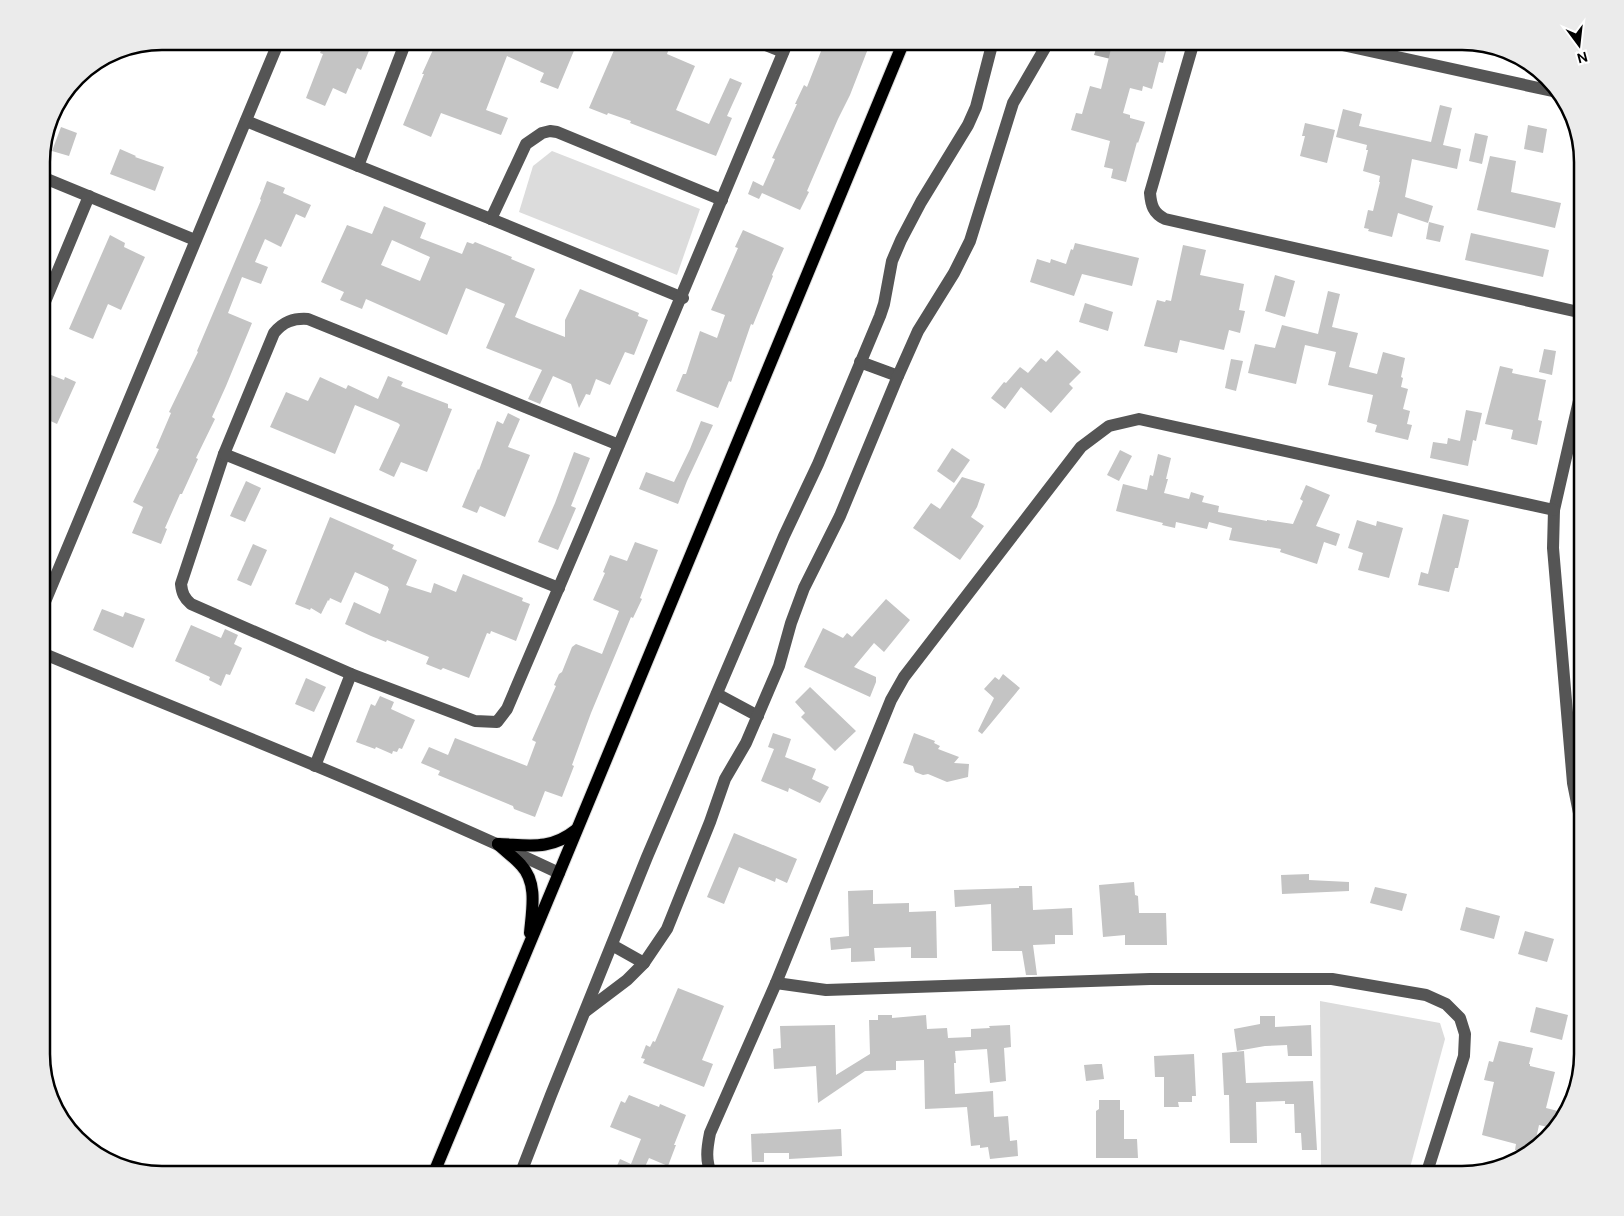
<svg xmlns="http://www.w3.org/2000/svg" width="1624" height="1216" viewBox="0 0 1624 1216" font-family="'DM Sans',sans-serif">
	<rect width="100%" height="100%" fill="#fff"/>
	<g fill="#dcdcdc">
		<polygon points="552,151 700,209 677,275 519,212 533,166"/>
		<polygon points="1320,1001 1440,1023 1445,1039 1408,1175 1362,1175 1321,1165"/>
	</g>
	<polygon fill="#a3a3a3" points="1097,46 1117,51 1115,60 1094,55"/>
	<g fill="#c4c4c4" fill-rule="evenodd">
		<polygon points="325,41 373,41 361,70 357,68 346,94 333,88 325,106 306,98 323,54 320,53"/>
		<polygon points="437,41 466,41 489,51 493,41 578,41 558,89 540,82 544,73 507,56 486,110 508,118 501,135 441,113 431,137 403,125 424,74 422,74"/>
		<polygon points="618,41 672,41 667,54 695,66 676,110 709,124 730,78 742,83 727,116 732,118 716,156 630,123 631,121 608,113 607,115 589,108"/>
		<polygon points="825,41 871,41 850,95 838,119 807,191 809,192 800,210 762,193 759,199 748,194 753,181 763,186 775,159 772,158 797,104 795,104 804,85 807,87"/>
		<polygon points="1113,41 1146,49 1148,41 1157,41 1168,44 1163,63 1159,62 1152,89 1143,86 1142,91 1130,88 1123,113 1130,115 1130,118 1145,122 1138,143 1137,142 1126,182 1111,178 1113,169 1104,167 1110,141 1071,130 1076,113 1082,114 1090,86 1101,89"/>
		<polygon points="1440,105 1452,108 1443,145 1461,149 1457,169 1412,159 1405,197 1433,206 1428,223 1398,213 1392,237 1368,231 1369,229 1364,228 1368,210 1373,211 1380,182 1379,182 1380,176 1363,171 1368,150 1366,150 1367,145 1336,137 1343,109 1362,114 1359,126 1431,142"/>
		<polygon points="1305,123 1335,130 1327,163 1300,156 1305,136 1302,136"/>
		<polygon points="1528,125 1547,129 1543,153 1524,149"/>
		<polygon points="61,127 77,133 69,156 52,151"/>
		<polygon points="1475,133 1488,136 1482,164 1469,161"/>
		<polygon points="120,149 136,156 135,157 164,167 155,191 110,174"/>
		<polygon points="1490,156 1516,161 1511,192 1561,203 1555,228 1477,210"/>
		<polygon points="267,181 285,188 283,193 311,205 305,218 296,214 281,247 265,239 255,262 268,267 261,284 242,277 228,313 252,323 226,386 212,417 215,419 196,458 198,459 182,494 180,494 165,528 167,529 161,544 132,533 143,507 133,502 159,449 156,448 171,413 169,412 198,352 197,351 261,200 260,199"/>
		<path d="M384,206L426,223L420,238L462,254L467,242L473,244L475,242L512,257L511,259L535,269L515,317L529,323L565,337V320L580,289L639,313L638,316L648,320L634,355L625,352L610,385L596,379L590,395L586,394L579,408L571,384L553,376L540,404L528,399L542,370L486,348L505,304L466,288L447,335L366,299L362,309L340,300L344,292L321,282L347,225L372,234ZM392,240L430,257L420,281L381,265Z"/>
		<polygon points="1429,222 1444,226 1440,242 1426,239"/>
		<polygon points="743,230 784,248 772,275 773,276 753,325 751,324 731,382 729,381 718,408 676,391 683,374 686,374 700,331 717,338 725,315 711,310 738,248 735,247"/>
		<polygon points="1471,233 1549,250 1543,277 1465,260"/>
		<polygon points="110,235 125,243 124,247 145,257 121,310 108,304 93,339 69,329"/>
		<polygon points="1075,243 1139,258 1132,286 1082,274 1074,296 1030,282 1037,259 1050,263 1051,259 1066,264 1071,249 1073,250"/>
		<polygon points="1183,245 1206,250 1200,275 1244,284 1239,310 1245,311 1240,333 1229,330 1224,350 1180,340 1177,353 1144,346 1157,300 1165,302 1166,300 1171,301"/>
		<polygon points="1275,275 1295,281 1285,317 1265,311"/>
		<polygon points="1328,291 1340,294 1332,327 1358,333 1349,367 1377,374 1383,352 1405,358 1401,377 1403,378 1401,387 1408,389 1403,409 1410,411 1407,424 1412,425 1408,440 1375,432 1377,425 1367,422 1373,395 1328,385 1336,352 1305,345 1296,384 1248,373 1255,344 1275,348 1282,325 1318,334"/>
		<polygon points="1085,303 1113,312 1108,331 1079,322"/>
		<polygon points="1544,349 1556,351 1552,375 1539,372"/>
		<polygon points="1057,350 1081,372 1069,384 1073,388 1051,413 1021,387 1005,409 991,398 1004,382 1006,383 1020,367 1028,373 1041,358 1046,362"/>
		<polygon points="1231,359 1243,361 1236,391 1225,388"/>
		<polygon points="1500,366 1513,369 1512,373 1546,380 1538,420 1542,421 1537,445 1511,439 1513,430 1485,424"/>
		<polygon points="51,375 64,380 65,377 76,382 57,424 42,417 42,395"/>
		<polygon points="388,376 403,382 401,386 448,404 448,408 452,409 427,472 401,462 394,477 379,470 400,425 398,423 355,405 335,454 270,427 286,392 308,401 320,377 346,389 348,385 378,399"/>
		<polygon points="1466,410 1482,413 1476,441 1473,440 1468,466 1430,458 1433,442 1447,444 1448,438 1460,441"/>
		<polygon points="508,413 520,419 508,447 530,455 505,517 480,506 477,513 462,507 478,469 479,470 497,421 503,424"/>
		<polygon points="701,421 713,425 687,481 678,504 639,489 646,472 674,482 690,449"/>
		<polygon points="952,448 970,460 954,483 937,471"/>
		<polygon points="1120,450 1132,456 1119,481 1107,475"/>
		<polygon points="574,452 590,458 571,506 576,508 558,550 538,542 555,503"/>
		<polygon points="1158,454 1171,458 1166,479 1168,479 1164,493 1189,499 1191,492 1204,496 1202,502 1219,506 1218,512 1267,521 1267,520 1293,524 1303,501 1300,499 1306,485 1330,495 1316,526 1340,534 1336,546 1324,542 1317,564 1280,552 1281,549 1229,540 1232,528 1209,522 1207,529 1176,522 1175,528 1162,525 1163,523 1116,511 1123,484 1147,490 1150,475 1153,476"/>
		<polygon points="962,477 985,484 977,507 971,517 984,526 960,560 913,528 931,503 940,509"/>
		<polygon points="246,481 261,488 245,522 230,516"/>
		<polygon points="1443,514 1469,520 1458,568 1455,568 1449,592 1418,585 1421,572 1428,574"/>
		<polygon points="330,517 394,545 392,549 417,560 406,585 431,593 434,583 456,592 463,574 523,598 522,601 530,604 516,641 491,631 490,634 487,633 469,678 443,668 441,670 426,664 429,657 387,640 386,642 371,636 345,624 354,602 380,614 389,589 388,588 388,587 355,572 341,603 330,598 329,601 328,600 321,614 311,608 310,610 295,604"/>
		<polygon points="1357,520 1376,526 1377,521 1403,528 1389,578 1358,570 1363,553 1348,548"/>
		<polygon points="635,542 658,550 640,598 642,599 633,618 631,617 591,713 572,765 574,766 562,797 545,791 535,817 514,809 513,806 438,775 440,771 421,763 429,747 448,755 455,738 527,766 536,742 532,740 556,686 554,685 559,674 562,672 572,647 576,644 602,654 619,611 593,600 605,573 603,572 610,555 627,561"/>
		<polygon points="253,544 267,550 251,586 237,580"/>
		<polygon points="886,599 910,620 884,652 874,643 854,667 876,677 876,682 870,697 804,667 823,628 843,638 847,633 852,637"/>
		<polygon points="102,609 123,617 125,612 145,619 133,648 93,630"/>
		<polygon points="191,625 221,638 225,629 238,635 234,644 242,648 230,675 226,674 221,686 209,680 210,677 175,661"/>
		<polygon points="1003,674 1020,688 982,734 978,731 994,698 984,689 995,677 999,680"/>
		<polygon points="306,678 326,687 314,712 295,704"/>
		<polygon points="810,687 856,731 835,751 801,717 805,713 795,702"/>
		<polygon points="380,696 394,702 391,709 415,720 402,749 399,748 397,752 393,751 392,754 376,747 375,749 356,742 371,704 375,706"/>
		<polygon points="773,733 791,739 785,757 816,769 812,779 829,787 820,803 789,788 788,792 761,781 774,749 768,747"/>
		<polygon points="914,733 935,741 934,743 940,746 938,749 959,757 954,763 969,764 968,777 947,782 928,774 923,775 915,772 913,766 903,763"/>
		<polygon points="734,833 797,859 787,883 776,878 775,882 739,867 724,904 707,897"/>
		<polygon points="1309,874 1309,880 1349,882 1349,891 1282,894 1281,875"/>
		<polygon points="1134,882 1135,895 1138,896 1139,913 1166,913 1167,945 1125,945 1125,935 1103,937 1099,885"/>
		<polygon points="1019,886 1032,886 1033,910 1072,908 1073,935 1055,935 1055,944 1033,945 1037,975 1026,975 1022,951 992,951 991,904 955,907 954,890 1019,888"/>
		<polygon points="1375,887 1407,894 1402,911 1370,903"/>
		<polygon points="873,890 873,904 909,903 909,912 936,911 937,958 911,958 911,947 874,948 875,961 851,962 851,948 831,950 830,938 849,936 848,891"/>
		<polygon points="1466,907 1500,916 1494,939 1460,930"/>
		<polygon points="1525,931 1554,939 1547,962 1518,954"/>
		<polygon points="678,988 724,1006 702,1060 713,1064 704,1087 643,1063 645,1059 641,1058 646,1045 650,1047 653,1041 655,1042"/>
		<polygon points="1536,1007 1568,1015 1562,1040 1530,1032"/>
		<polygon points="878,1015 892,1015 892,1018 926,1015 927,1029 947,1028 948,1038 971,1037 971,1029 990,1028 989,1026 1010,1025 1011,1047 1004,1048 1006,1081 990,1083 987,1049 955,1051 956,1063 954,1063 955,1094 993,1091 994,1117 1008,1116 1010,1141 1017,1140 1018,1156 990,1159 988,1147 980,1148 980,1145 971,1146 967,1107 925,1109 924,1060 896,1061 896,1070 865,1071 818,1103 816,1066 774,1069 773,1049 781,1048 780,1026 835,1025 836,1075 870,1054 869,1020 878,1020"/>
		<polygon points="1260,1016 1275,1016 1275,1027 1311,1025 1312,1056 1288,1056 1287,1045 1265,1046 1237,1051 1234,1029 1260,1024"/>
		<polygon points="1499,1041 1533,1048 1529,1064 1530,1064 1530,1066 1555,1072 1546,1108 1566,1113 1556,1129 1539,1125 1534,1148 1527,1153 1515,1150 1516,1144 1482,1135 1494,1082 1484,1080 1489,1061 1493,1062"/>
		<polygon points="1244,1051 1246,1083 1313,1081 1317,1150 1302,1150 1301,1133 1295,1133 1294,1104 1285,1104 1285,1101 1256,1102 1257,1143 1230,1143 1229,1095 1224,1095 1222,1053"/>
		<polygon points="1194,1054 1196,1096 1192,1096 1192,1102 1178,1102 1179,1107 1164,1107 1164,1077 1155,1077 1154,1056"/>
		<polygon points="1097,1064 1102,1064 1104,1079 1086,1081 1084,1065"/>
		<polygon points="629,1095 659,1107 660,1104 686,1115 674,1145 676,1145 668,1166 649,1158 644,1169 657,1175 613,1175 620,1159 631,1164 641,1139 610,1127 621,1101 625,1103"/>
		<polygon points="1099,1100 1120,1100 1120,1110 1124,1110 1124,1139 1137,1139 1138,1158 1096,1158 1096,1111 1099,1109"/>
		<polygon points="841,1129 842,1156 789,1159 789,1153 764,1153 764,1162 752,1162 751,1134"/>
	</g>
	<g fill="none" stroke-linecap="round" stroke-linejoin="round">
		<defs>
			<g id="major">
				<path d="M498,844C505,851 514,857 521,865C538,883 532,910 530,933"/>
				<path d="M498,844C528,845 550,851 576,830"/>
				<polyline points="433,1175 559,873 904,41"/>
			</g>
		</defs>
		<use href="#major" stroke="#dbdbdb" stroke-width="14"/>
		<g stroke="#555" stroke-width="12">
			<polyline points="756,41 783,52"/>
			<path d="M1194,41L1150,193C1151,205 1153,213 1165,219L1583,313"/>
			<polyline points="1324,41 1557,92"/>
			<polyline points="246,121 491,219 683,298"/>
			<polyline points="358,166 406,41"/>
			<polyline points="42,177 195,240"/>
			<polyline points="491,219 526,144 542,133 550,131 557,132 722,200"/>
			<polyline points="42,309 89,196"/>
			<polyline points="860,362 898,376"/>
			<polyline points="1583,383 1554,510 1553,548 1573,783 1579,813 1583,819"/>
			<path d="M619,445L308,319C293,318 283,322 274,333L224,454L181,584C182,593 184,598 191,604L351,674L475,721L497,722L507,709C602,487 696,265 788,41"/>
			<polyline points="224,454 559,588"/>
			<polyline points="42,609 279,41"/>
			<path d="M42,653C215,725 390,793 559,873"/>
			<polyline points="717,694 758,716"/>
			<polyline points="315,766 351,674"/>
			<polyline points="612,945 644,963"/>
			<polyline points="776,983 826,990 1150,979 1332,979 1426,995 1446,1004 1460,1018 1465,1034 1464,1056 1426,1175"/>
			<polyline points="586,1011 627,980 644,963 667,929 710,822 725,779 746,743 779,666 791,623 804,588 840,516 898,376 918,331 954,273 970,241 1013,103 1049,41"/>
			<polyline points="520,1175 551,1095 647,857 784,536 818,464 880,316 884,304 892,261 901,240 921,202 968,125 976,107 993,41"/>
			<path d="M712,1175C705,1161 707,1148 710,1133L776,983L891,700L904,677L1081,447L1109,426L1139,419L1554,510"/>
		</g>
		<use href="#major" stroke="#000" stroke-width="12"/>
	</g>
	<path d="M0 0H1624V1216H0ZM162 50H1462A112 112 0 0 1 1574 162V1054A112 112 0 0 1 1462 1166H162A112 112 0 0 1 50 1054V162A112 112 0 0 1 162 50Z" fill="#ebebeb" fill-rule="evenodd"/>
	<path fill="none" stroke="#000" stroke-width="2.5" d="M162 50H1462A112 112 0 0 1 1574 162V1054A112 112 0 0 1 1462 1166H162A112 112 0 0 1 50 1054V162A112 112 0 0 1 162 50Z"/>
	<g transform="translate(1579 45) rotate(165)" stroke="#ffffff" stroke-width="4" paint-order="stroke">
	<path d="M0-4L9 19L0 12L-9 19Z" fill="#000000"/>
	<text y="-8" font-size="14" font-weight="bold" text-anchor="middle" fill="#000000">N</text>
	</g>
</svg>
